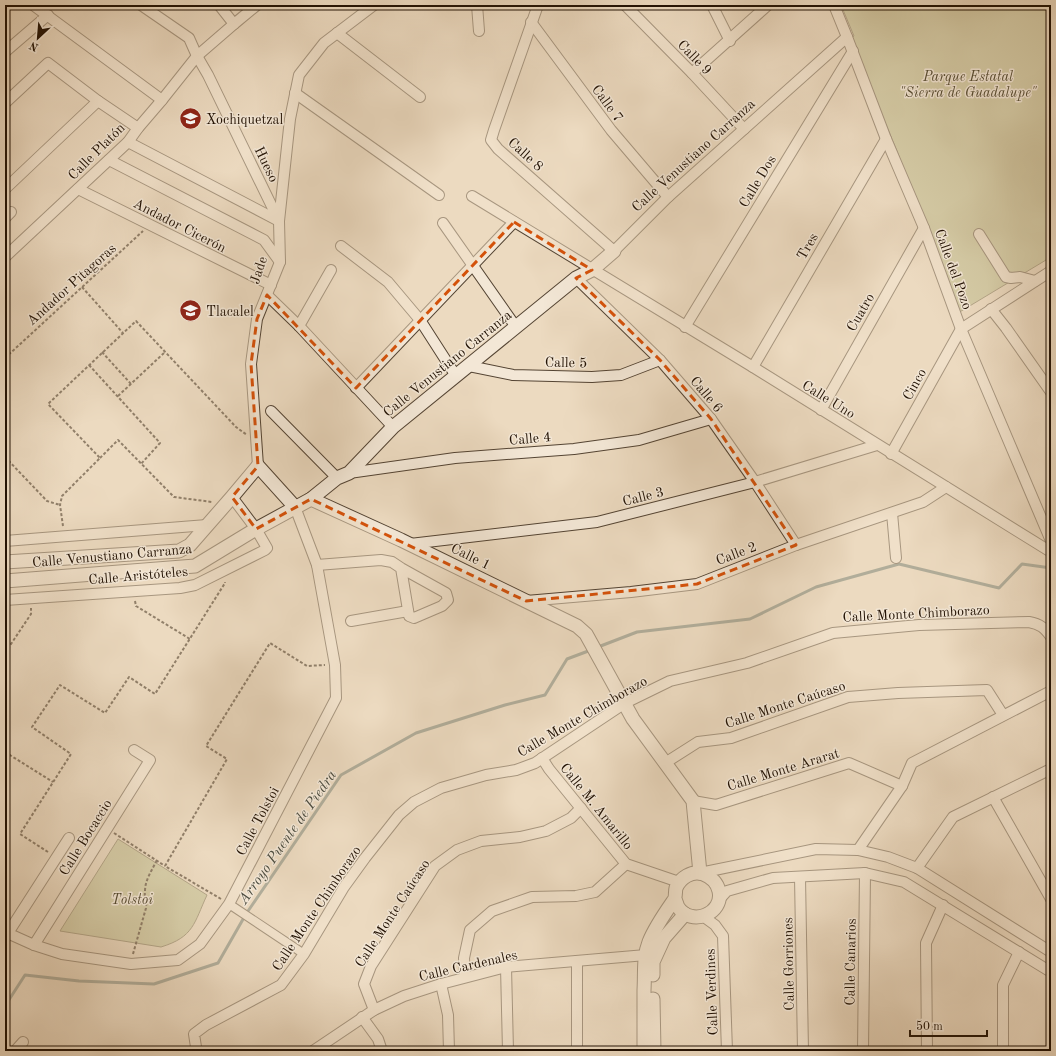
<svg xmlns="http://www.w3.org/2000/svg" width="1056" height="1056" viewBox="0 0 1056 1056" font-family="'Old Standard TT',serif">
	<rect width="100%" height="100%" fill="#ecdac0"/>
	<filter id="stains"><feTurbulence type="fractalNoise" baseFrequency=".005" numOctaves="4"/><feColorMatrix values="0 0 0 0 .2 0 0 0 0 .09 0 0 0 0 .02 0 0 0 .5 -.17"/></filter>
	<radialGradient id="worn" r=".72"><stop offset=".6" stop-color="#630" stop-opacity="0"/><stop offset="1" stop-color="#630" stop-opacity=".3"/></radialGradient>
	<g fill="#bdbe8e" stroke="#706849">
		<polygon points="841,5 1051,5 1051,257 958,313 897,151 850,39 854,36"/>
		<path d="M118,839L207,895C194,923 194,937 161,947L60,931Z"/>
	</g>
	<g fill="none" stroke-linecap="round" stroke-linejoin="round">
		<g stroke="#69776d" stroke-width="3">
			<polyline points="598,647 637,632 750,619 816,587 899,564 999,588 1022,564 1051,568"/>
			<polyline points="5,1006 25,975 79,981 154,984 218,963 246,914 341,775 416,733 505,705 545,695 567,659 591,650"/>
		</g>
		<defs>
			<polyline id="pedestrian" points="229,904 304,954"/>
			<g id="minor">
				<polyline points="33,5 162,100"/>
				<polyline points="141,5 189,38 197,56 208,75 279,221"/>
				<polyline points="219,5 234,24"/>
				<polyline points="477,5 479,31"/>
				<polyline points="538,5 494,130 491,140 498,149 614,251 668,197 847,37"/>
				<polyline points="625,5 692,73 744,129"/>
				<polyline points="712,5 730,41"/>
				<polyline points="834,5 847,37 886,139 924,228 961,329 1051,541"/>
				<polyline points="531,22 611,130 668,197"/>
				<polyline points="337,33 420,97"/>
				<polyline points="5,52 48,15"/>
				<polyline points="692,73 768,5"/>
				<polyline points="295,93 439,195"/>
				<polyline points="5,103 48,63 98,101 138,128"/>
				<polyline points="128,142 279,221"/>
				<polyline points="109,160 264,240 280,262"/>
				<polyline points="5,189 98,101"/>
				<polyline points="78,189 271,285"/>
				<polyline points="472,196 753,367 1051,552"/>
				<polyline points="5,218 11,212"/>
				<polyline points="443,223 516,327"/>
				<polyline points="979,234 1006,277 1011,278 1020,277 1035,281"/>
				<polyline points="341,246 388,282 420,320 456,376"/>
				<polyline points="5,257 128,142 138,128 162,100 197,56 234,24 257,5"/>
				<polyline points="576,278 660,360 711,419 755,482 796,545"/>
				<polyline points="267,295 299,326 393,427"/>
				<polyline points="991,309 1006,328 1051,392"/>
				<polyline points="299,326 331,270"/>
				<polyline points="685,327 853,51"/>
				<polyline points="469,366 513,375 592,377 621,375 660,360"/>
				<polyline points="753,367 886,139"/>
				<polyline points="356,388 514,222"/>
				<polyline points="821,410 924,228"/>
				<polyline points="271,411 337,478"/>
				<polyline points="891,454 961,329 1051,271"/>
				<polyline points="258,466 251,364 257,319 280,262 279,221 290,119 299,75 324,43 374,5"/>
				<polyline points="349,473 455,458 574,449 639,440 711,419"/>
				<polyline points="892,513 896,558"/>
				<polyline points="5,541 207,525"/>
				<polyline points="410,544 597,522 755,482 877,445"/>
				<polyline points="317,565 381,560 392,562 401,568 409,616 414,618 442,606 448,600 446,593 401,568"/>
				<polyline points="5,600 180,588 195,585 265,550 267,548 256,529 232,497"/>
				<polyline points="526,601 631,592 697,584 796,545 923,502 946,487"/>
				<polyline points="351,621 408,611"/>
				<polyline points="542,758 549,769 626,864 679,882"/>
				<polyline points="665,763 698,742 731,738 848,697 898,693 987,690 1003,715"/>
				<polyline points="993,797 1051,899"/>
				<polyline points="693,801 716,805 849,763 902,786"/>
				<polyline points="858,850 902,786 912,763 1051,691"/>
				<polyline points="917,868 953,817 1051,769"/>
				<polyline points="700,873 816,849 858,850 888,857 917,868 1051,952"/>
				<polyline points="800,877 803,1051"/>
				<polyline points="718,901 727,891 773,878 865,873 904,882 1051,972"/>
				<polyline points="704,917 715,925 723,936 727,1051"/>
				<polyline points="5,932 34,945 62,954 131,964 178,960 200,944 229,904 336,698 335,665 317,565 295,507"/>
				<polyline points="8,933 69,838"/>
				<polyline points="34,945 150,760 134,750"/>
				<polyline points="577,961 577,1051"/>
				<polyline points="506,967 508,1051"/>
				<polyline points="465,977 464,958 470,930 492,911 532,897 576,896 595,892 626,864"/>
				<polyline points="441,984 448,1015 449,1051"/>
				<polyline points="374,1010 364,984 371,966 435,866 457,850 481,841 520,837 546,831 571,818 581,808"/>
				<polyline points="362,1017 378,1039 382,1051"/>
				<polyline points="15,1051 23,1042"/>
				<path d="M198,1051L196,1047L194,1034L206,1025L281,985L304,954L344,887L365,858L399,815L414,802L441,788L486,775L516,770L535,763L625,703L670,681L747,663L833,633L919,625L1029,622C1040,624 1045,628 1051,637"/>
				<polyline points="313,1051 374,1010 404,996 441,984 506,967 646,955"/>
				<polyline points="863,1051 865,873"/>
				<polyline points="927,1051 926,943 943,905"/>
				<polyline points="1003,1051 1003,985 1019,952"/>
			</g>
			<g id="tertiary">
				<polyline points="311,499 401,540 577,626 586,634 633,719 693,801 700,873"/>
				<polyline points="5,562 179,551 190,545 232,497 258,466 295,507"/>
				<polyline points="5,581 195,566 256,529 311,499 337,478 349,473 393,427 576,278 592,270 614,251"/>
				<polyline points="653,975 653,962 664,938 685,914"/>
				<polyline points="653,999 654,1051"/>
				<path d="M644,1051C644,1031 644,1010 644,990C645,974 643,957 649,942C655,927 665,913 674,900C676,897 675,892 676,888C680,878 692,870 703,874C711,877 717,882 719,891C724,914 691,927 678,907C677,905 676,901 675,899"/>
			</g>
		</defs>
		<use href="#pedestrian" stroke="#544433" stroke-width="10"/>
		<use href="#minor" stroke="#544433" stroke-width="12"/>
		<use href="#tertiary" stroke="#544433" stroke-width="15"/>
		<g stroke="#221204" stroke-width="2" stroke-dasharray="3 2" stroke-linecap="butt">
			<polyline points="82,287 123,333"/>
			<polyline points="102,352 131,384"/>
			<polyline points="5,358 143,231"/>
			<polyline points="89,365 160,443 141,464"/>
			<polyline points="118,396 165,352"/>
			<polyline points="5,457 47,501 60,505"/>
			<polyline points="100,458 118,440 174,497 212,502"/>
			<polyline points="63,526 60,505 62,496 100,458 48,404 136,321 236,427 247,435"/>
			<polyline points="135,601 136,606 190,639"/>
			<polyline points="5,653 31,614 31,608"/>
			<polyline points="5,752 53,782"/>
			<polyline points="114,833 165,866"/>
			<polyline points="48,852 20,834 71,754 32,727 60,685 105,713 129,677 155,694 225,583 225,582"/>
			<polyline points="221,899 165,866 227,759 206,746 270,643 307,666 325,665"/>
			<path d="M133,954L146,908C147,902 144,897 145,891C145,880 152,870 157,860"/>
		</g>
		<use href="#pedestrian" stroke="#f3e7d6" stroke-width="8"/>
		<use href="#minor" stroke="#f3e7d6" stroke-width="10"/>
		<use href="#tertiary" stroke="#f3e7d6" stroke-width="13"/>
	</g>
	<path d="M0 0H1056V1056H0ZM514,222L592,270L576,278L660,360L711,419L796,545L697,584L526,601L311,499L256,529L232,497L258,466L251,364L257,319L267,295L356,388Z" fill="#ecdac0" fill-opacity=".55" fill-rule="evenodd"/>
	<path fill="none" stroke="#d4520b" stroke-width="3" stroke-dasharray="8 5" stroke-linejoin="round" d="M514,222L592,270L576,278L660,360L711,419L796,545L697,584L526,601L311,499L256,529L232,497L258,466L251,364L257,319L267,295L356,388Z"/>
	<defs>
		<symbol id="school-disc" viewBox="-11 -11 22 22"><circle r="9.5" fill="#8f2418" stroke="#f3e7d6"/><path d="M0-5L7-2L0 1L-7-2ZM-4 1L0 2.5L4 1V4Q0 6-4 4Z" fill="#fff"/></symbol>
	</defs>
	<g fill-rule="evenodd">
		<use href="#school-disc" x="178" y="106" width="25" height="25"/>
		<use href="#school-disc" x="178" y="298" width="25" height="25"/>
	</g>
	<g text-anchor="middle" stroke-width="3" stroke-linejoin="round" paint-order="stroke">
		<g font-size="14" fill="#221204" stroke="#f3e7d6">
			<text transform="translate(695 57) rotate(46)" y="5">Calle 9</text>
			<text transform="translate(608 103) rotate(53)" y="5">Calle 7</text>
			<text transform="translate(96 151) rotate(-45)" y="5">Calle Platón</text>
			<text transform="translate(526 154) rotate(42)" y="5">Calle 8</text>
			<text transform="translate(693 155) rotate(-42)" y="5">Calle Venustiano Carranza</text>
			<text transform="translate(267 164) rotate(64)" y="5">Hueso</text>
			<text transform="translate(757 181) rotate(-59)" y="5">Calle Dos</text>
			<text transform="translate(180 225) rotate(27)" y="5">Andador Cicerón</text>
			<text transform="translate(807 246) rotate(-60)" y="5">Tres</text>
			<text transform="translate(954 269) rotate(70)" y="5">Calle del Pozo</text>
			<text transform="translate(258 270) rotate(-71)" y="5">Jade</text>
			<text transform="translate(71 284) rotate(-42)" y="5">Andador Pitagoras</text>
			<text transform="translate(860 312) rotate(-60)" y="5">Cuatro</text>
			<text transform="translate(566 362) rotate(1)" y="5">Calle 5</text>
			<text transform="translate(447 363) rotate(-39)" y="5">Calle Venustiano Carranza</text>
			<text transform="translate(914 384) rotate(-61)" y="5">Cinco</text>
			<text transform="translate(707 394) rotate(50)" y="5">Calle 6</text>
			<text transform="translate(829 399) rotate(32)" y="5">Calle Uno</text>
			<text transform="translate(530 438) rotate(-5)" y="5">Calle 4</text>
			<text transform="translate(643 496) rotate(-14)" y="5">Calle 3</text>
			<text transform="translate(736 553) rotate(-21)" y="5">Calle 2</text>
			<text transform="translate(112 555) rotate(-5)" y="5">Calle Venustiano Carranza</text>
			<text transform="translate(471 556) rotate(26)" y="5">Calle 1</text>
			<text transform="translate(138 575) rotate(-5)" y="5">Calle Aristóteles</text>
			<text transform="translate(916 613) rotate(-3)" y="5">Calle Monte Chimborazo</text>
			<text transform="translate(785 704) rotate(-18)" y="5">Calle Monte Caúcaso</text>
			<text transform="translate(582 716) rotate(-30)" y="5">Calle Monte Chimborazo</text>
			<text transform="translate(783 769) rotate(-17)" y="5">Calle Monte Ararat</text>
			<text transform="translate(597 806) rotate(51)" y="5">Calle M. Amarillo</text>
			<text transform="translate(257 821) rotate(-62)" y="5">Calle Tolstoi</text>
			<text transform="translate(85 837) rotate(-58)" y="5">Calle Bocaccio</text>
			<text transform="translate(316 908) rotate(-56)" y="5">Calle Monte Chimborazo</text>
			<text transform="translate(392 913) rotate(-57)" y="5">Calle Monte Caúcaso</text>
			<text transform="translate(850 962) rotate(-89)" y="5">Calle Canarios</text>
			<text transform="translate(788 964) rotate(-91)" y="5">Calle Gorriones</text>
			<text transform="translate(468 965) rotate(-13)" y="5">Calle Cardenales</text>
			<text transform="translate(711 992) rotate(-92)" y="5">Calle Verdines</text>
		</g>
		<g font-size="14" font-style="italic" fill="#584e34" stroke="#f3e7d6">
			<text x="968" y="81">Parque Estatal<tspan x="968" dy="16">"Sierra de Guadalupe"</tspan></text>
			<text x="132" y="904">Tolstoi</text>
		</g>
		<g font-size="14" fill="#221204" stroke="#f3e7d6" text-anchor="start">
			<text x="206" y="124">Xochiquetzal</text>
			<text x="206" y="316">Tlacalel</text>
		</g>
		<g font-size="15" font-style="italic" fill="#4c4d41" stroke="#f3e7d6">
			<text transform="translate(287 837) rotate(-55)" y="5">Arroyo Puente de Piedra</text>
		</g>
	</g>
	<rect width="1056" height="1056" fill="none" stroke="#ecdac0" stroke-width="20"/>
	<rect x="6" y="6" width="1044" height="1044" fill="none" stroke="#221204" stroke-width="2"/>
	<rect x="10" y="10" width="1036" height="1036" fill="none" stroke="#221204"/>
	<g transform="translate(38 38) rotate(206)" stroke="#f3e7d6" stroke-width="3" paint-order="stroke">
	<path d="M0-3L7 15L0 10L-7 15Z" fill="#221204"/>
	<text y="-6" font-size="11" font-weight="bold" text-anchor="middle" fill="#221204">N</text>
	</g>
	<path d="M910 1030v6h77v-6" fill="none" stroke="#221204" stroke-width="2"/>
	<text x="916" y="1030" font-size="12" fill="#221204" stroke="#f3e7d6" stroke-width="3" paint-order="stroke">50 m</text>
	<rect width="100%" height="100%" filter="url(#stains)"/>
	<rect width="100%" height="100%" fill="url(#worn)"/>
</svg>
